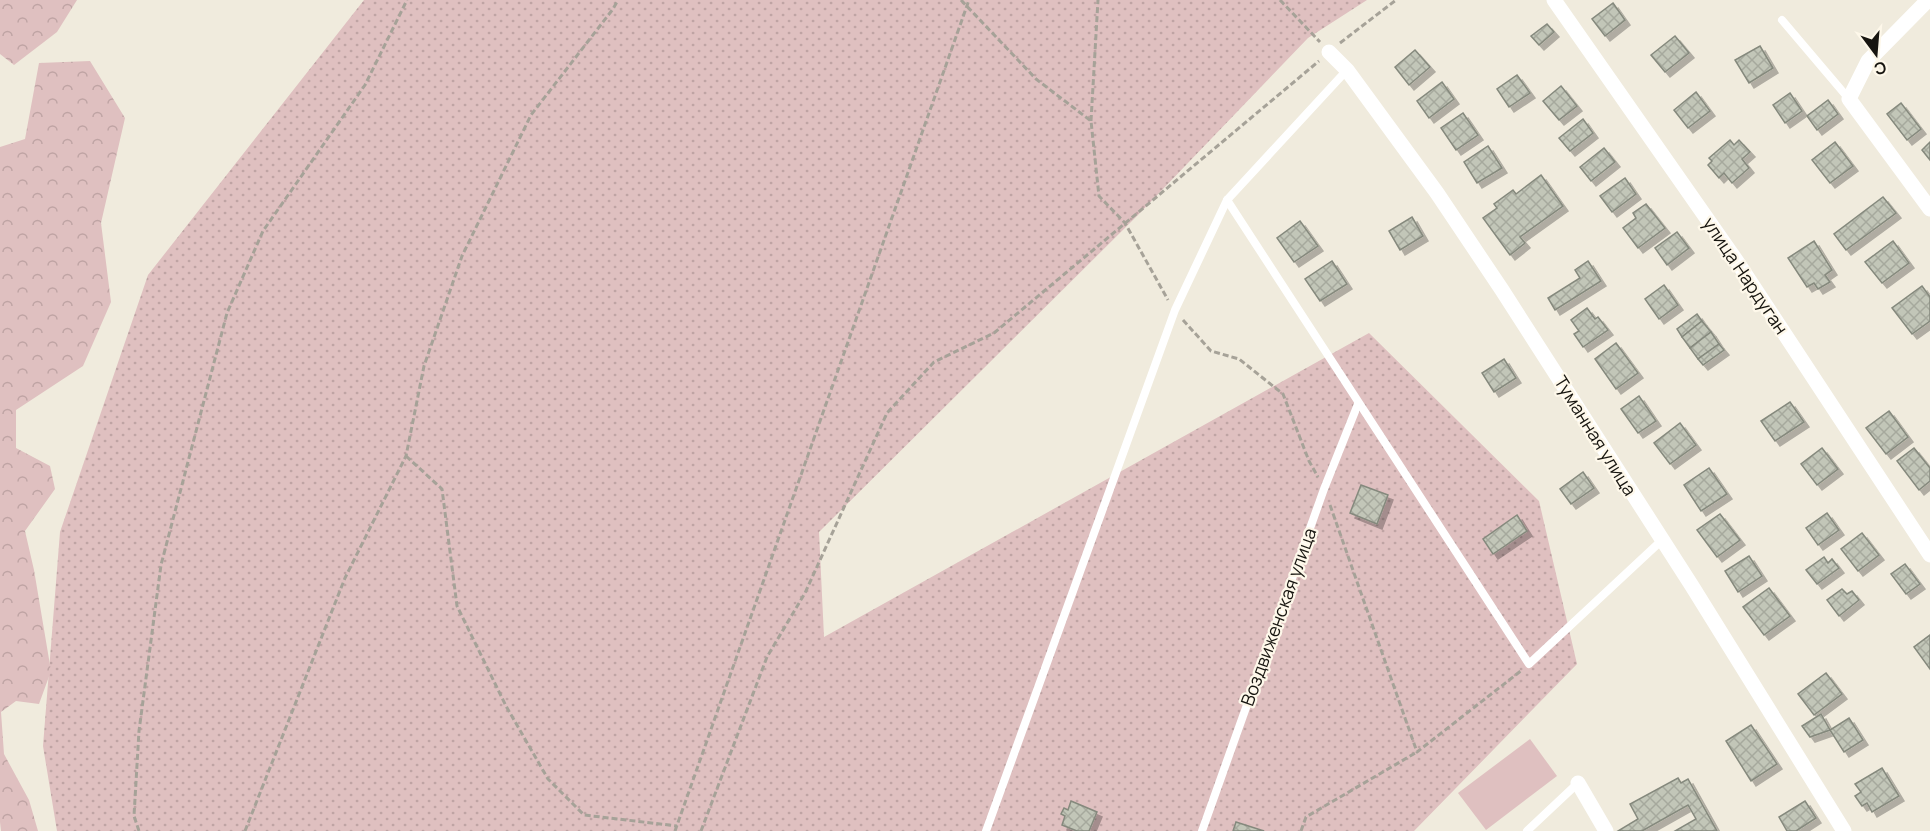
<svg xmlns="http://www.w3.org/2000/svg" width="1930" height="831" viewBox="0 0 1930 831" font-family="Manrope,sans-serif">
	<defs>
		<pattern id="grass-dots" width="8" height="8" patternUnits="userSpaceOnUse" patternTransform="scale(1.5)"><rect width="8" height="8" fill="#dfc0c0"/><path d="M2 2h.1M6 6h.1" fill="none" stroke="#bfa4a4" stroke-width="1.8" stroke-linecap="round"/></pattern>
		<pattern id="forest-crowns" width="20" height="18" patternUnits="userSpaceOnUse" patternTransform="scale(1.5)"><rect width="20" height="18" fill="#dfc0c0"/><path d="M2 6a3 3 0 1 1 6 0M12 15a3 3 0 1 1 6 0" fill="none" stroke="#bfa4a4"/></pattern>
		<pattern id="building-cross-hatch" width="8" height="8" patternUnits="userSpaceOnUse" patternTransform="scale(1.5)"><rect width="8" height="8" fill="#c2c6b8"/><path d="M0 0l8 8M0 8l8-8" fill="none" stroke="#a6a99d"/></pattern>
		<filter id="shadow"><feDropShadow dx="5" dy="5" stdDeviation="0" flood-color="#0004"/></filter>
	</defs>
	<rect width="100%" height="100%" fill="#f0ebdd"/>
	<polygon fill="url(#grass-dots)" points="364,0 1367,0 1308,38 1138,215 819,532 824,637 1369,333 1539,501 1577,664 1414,831 57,831 43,746 60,532 148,275"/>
	<g fill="url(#forest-crowns)">
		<polygon points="0,0 77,0 57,32 14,65 0,54"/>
		<polygon points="90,61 125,118 101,223 111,302 83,366 16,410 16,448 50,466 55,489 25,531 34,570 51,671 39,704 16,701 1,712 4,754 29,800 38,831 1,831 0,822 0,147 25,139 39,63"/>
	</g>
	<polygon fill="#dfc0c0" points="1530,739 1557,776 1486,830 1458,793"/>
	<g fill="url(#building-cross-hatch)" stroke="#85897d" stroke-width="1.5" filter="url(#shadow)">
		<polygon points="1613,3 1625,20 1605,36 1592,19"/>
		<polygon points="1547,24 1554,32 1539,45 1531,36"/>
		<polygon points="1675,36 1689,53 1665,72 1651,55"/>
		<polygon points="1760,46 1773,68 1749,83 1735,60"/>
		<polygon points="1415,50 1430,67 1409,85 1395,67"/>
		<polygon points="1517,75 1530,93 1509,107 1497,89"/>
		<polygon points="1442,82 1454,99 1429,118 1417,101"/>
		<polygon points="1561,86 1577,106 1559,120 1543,101"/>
		<polygon points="1696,92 1710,111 1688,128 1674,110"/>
		<polygon points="1790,93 1802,111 1785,123 1773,105"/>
		<polygon points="1828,100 1838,114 1817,130 1807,116"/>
		<polygon points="1901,103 1921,129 1907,140 1887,114"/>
		<polygon points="1463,113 1478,135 1456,150 1441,128"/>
		<polygon points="1583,119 1593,133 1570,151 1559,138"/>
		<polygon points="1730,140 1734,145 1739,140 1750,152 1742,159 1749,168 1732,183 1724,173 1719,178 1708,165 1712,161 1709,158"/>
		<polygon points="1835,142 1853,166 1830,183 1812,160"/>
		<polygon points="1930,142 1930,160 1922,150"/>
		<polygon points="1488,146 1502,168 1477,183 1464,162"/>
		<polygon points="1604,148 1615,162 1591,181 1580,167"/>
		<polygon points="1541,175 1563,206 1520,237 1525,243 1510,255 1483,218 1497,208 1494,204 1513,190 1516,194"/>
		<polygon points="1625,178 1636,194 1612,212 1600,196"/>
		<polygon points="1883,197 1896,213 1846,250 1834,234"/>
		<polygon points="1646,204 1665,228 1638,248 1623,228 1636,218 1633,213"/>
		<polygon points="1412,217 1423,236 1400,250 1389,231"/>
		<polygon points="1300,221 1318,246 1294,262 1277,238"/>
		<polygon points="1677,232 1689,248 1667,265 1655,248"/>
		<polygon points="1814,241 1832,270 1825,275 1830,282 1818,289 1814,283 1807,287 1788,258"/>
		<polygon points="1893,241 1909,263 1882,283 1865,262"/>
		<polygon points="1332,261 1347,284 1320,301 1305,279"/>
		<polygon points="1588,261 1601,281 1555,310 1548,298 1580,278 1575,270"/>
		<polygon points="1664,285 1678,305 1659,319 1645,299"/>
		<polygon points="1922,286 1930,297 1930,321 1912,334 1892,308"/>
		<polygon points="1587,308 1595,319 1598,317 1608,330 1583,347 1574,334 1579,331 1571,320"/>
		<polygon points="1697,314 1702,321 1682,337 1677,329"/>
		<polygon points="1702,321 1711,332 1690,348 1682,337"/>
		<polygon points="1711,332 1719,344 1698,359 1690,348"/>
		<polygon points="1616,343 1638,373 1616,389 1595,359"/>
		<polygon points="1719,344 1724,350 1703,365 1698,359"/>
		<polygon points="1504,359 1516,378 1494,392 1482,373"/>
		<polygon points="1639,396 1656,421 1638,433 1621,409"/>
		<polygon points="1790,402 1804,422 1775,441 1761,421"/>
		<polygon points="1889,411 1908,437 1886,454 1866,428"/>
		<polygon points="1680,423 1696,445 1670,464 1654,443"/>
		<polygon points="1822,448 1838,469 1817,485 1801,464"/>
		<polygon points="1914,448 1930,468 1930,481 1919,490 1897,461"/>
		<polygon points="1709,468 1727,494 1701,511 1684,485"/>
		<polygon points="1583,472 1594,488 1571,504 1560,489"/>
		<polygon points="1361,485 1388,495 1377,524 1350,513"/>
		<polygon points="1827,513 1839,530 1818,545 1806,528"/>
		<polygon points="1720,514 1740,540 1717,557 1697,530"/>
		<polygon points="1517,515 1527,531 1493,554 1483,539"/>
		<polygon points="1862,533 1879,555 1858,571 1841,549"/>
		<polygon points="1749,556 1762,576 1738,592 1725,571"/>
		<polygon points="1824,557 1828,563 1832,559 1839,568 1817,584 1806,570"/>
		<polygon points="1905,564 1920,584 1906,594 1891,574"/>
		<polygon points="1769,588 1790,616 1764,635 1743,607"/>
		<polygon points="1842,589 1847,594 1852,591 1859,600 1839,616 1827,600"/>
		<polygon points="1930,635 1930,669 1914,647"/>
		<polygon points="1826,673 1842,694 1814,715 1798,694"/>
		<polygon points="1821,714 1830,730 1810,737 1802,726"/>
		<polygon points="1849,718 1863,740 1844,752 1830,730"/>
		<polygon points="1751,725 1777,764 1751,781 1726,741"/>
		<polygon points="1882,768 1899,796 1872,812 1867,803 1862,806 1855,796 1861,792 1855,784"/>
		<polygon points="1678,778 1681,783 1688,779 1717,831 1675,831 1696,819 1688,805 1642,831 1618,831 1638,819 1630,804"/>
		<polygon points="1071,801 1097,812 1089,831 1077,831 1062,825 1065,816 1061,814 1064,808 1068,810"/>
		<polygon points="1805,801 1816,818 1796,831 1787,831 1779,817"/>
		<polygon points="1236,822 1264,831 1233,831"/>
	</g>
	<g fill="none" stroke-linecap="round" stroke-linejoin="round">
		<g stroke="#a6a298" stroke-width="3" stroke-dasharray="6 3" stroke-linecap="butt">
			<polyline points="961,0 1036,79 1091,121 1099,196 1125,223 1168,300"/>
			<polyline points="1280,0 1320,42"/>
			<polyline points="1340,43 1396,0"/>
			<polyline points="1091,121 1098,0"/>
			<polyline points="1183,320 1211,351 1239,359 1283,394 1309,461 1318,477"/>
			<polyline points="406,456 442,489 457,606 506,706 548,779 584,815 677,826"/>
			<polyline points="1330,505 1417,752 1522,670"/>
			<polyline points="139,831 134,816 139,731 161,565 227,313 263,231 365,85 407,0"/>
			<polyline points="245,831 345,578 406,456 424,366 462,256 531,115 613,9 618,0"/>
			<polyline points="675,831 969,0"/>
			<polyline points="701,831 767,657 805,593 887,413 934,362 994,333 1319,61"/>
			<polyline points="1301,831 1306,817 1417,752"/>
		</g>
		<g stroke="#fff" stroke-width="8">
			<polyline points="1782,20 1849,99"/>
			<polyline points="1347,70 1227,200 1529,664 1661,541"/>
			<polyline points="986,831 1175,310 1227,200"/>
			<polyline points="1202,831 1324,489 1358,404"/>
			<polyline points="1527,831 1578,783"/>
		</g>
		<g stroke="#fff" stroke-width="15">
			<polyline points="1554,0 1738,263 1930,555"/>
			<polyline points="1928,0 1868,61 1849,99 1930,209"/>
			<polyline points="1329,52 1347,70 1437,193 1502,290 1692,586 1844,831"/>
			<polyline points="1578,783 1606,831"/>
		</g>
	</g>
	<g text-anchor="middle" stroke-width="4.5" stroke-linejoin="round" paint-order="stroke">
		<g font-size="18" fill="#171510" stroke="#fef8ea">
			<text transform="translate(1745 276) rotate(56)" y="6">улица Нардуган</text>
			<text transform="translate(1595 436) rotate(58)" y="6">Туманная улица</text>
			<text transform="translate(1279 617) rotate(-70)" y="6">Воздвиженская улица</text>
		</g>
	</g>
	<g transform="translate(1876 54) rotate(164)" stroke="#fef8ea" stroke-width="4.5" paint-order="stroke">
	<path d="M0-4.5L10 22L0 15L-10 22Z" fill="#171510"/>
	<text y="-9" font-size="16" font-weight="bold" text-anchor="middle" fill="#171510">С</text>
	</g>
</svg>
